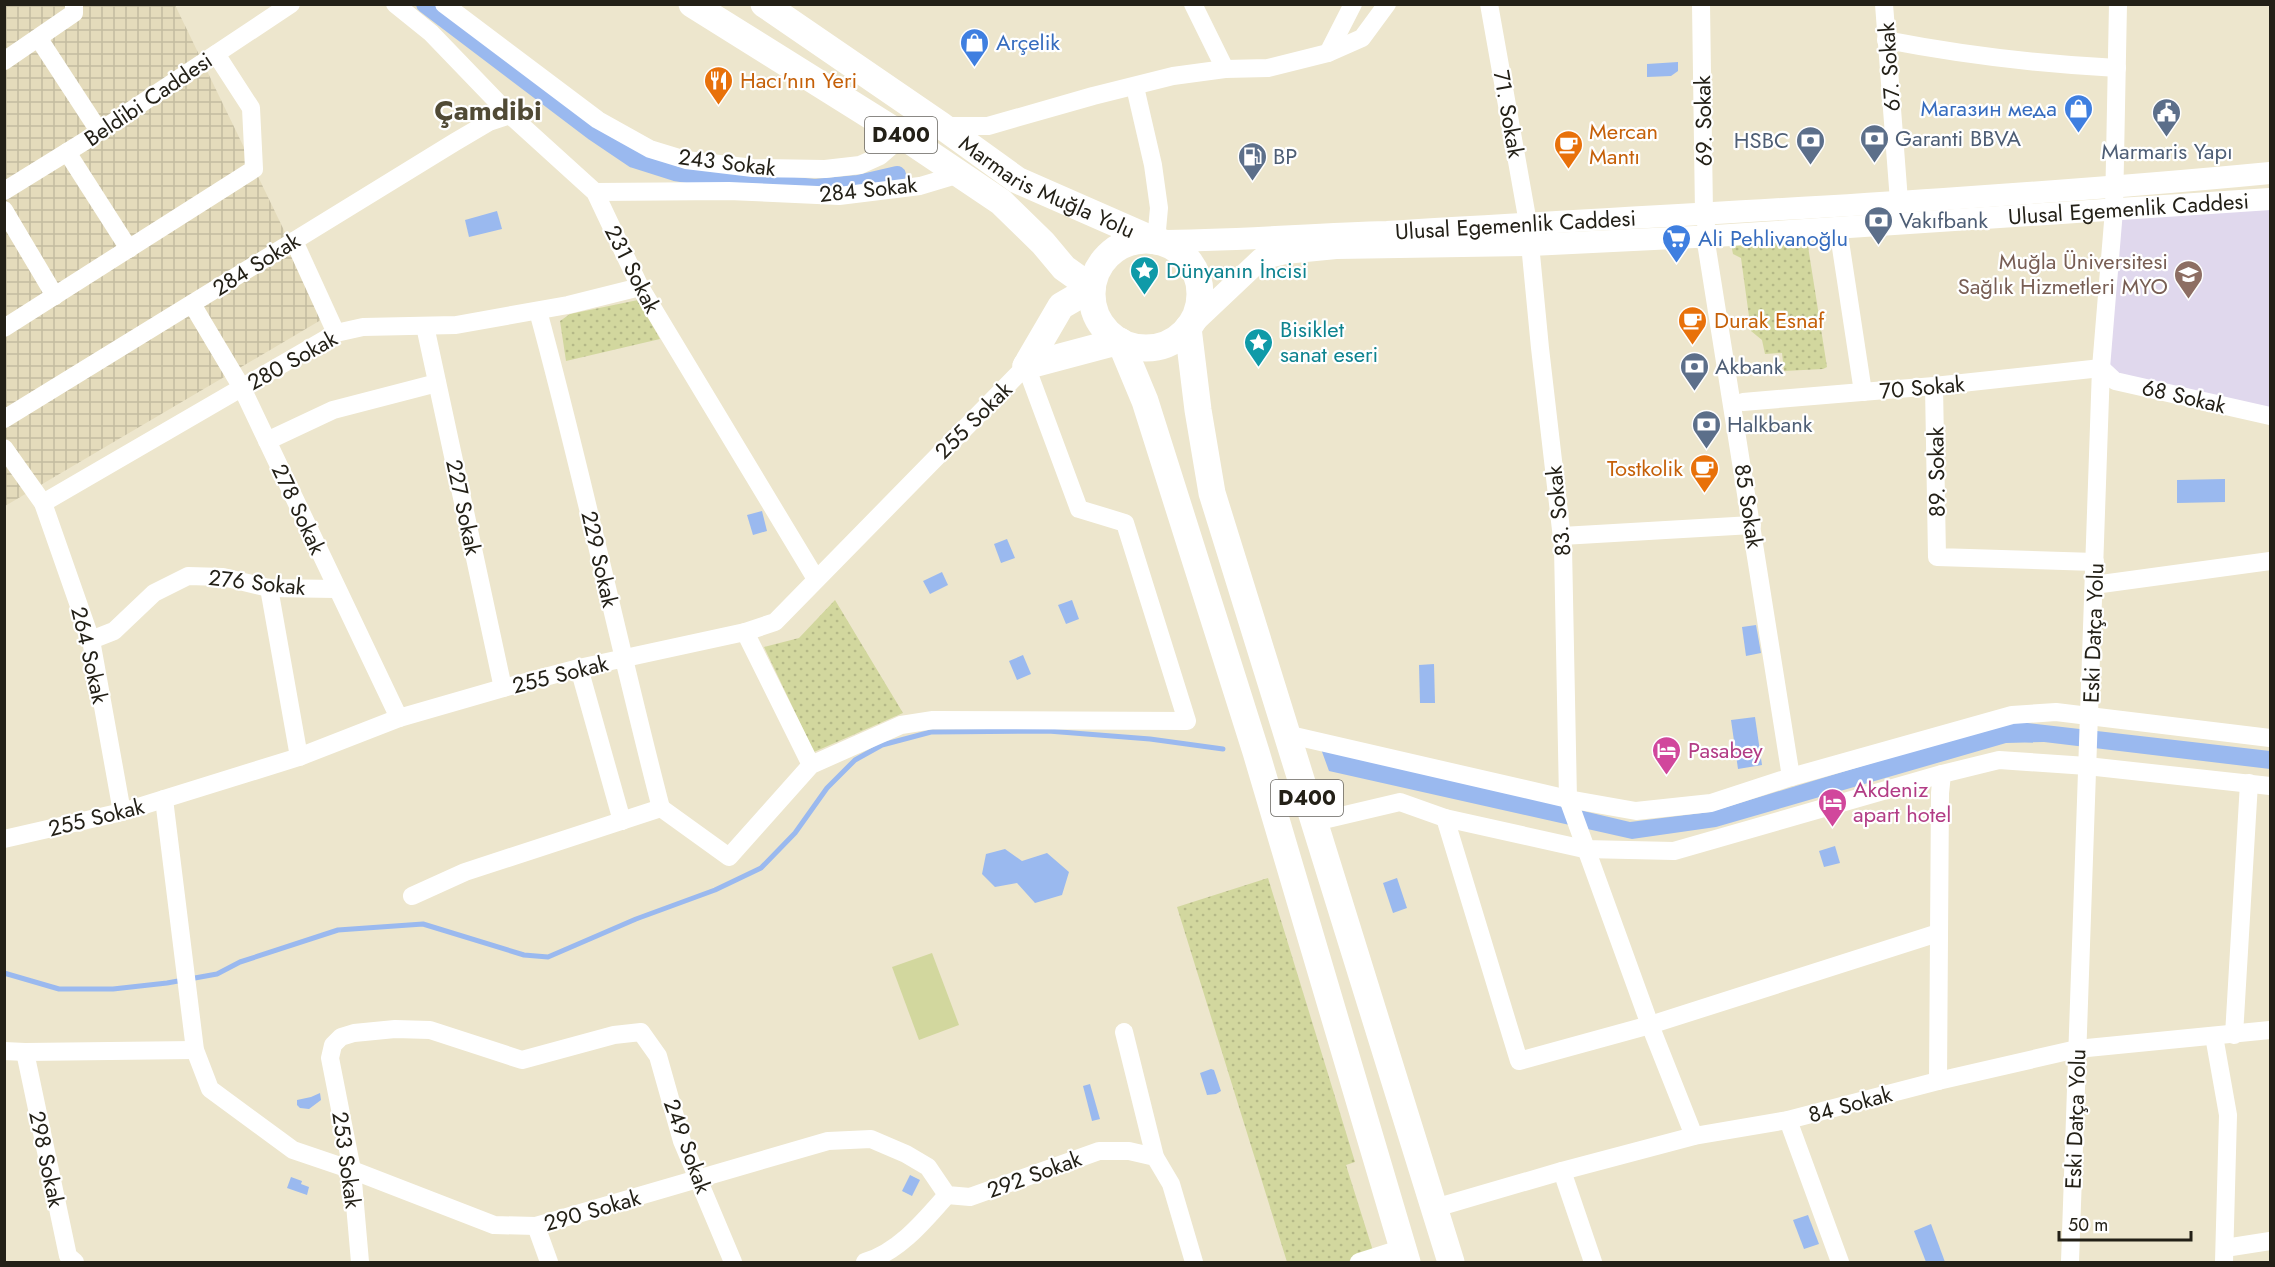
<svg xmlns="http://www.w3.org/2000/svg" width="2275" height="1267" viewBox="0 0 2275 1267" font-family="Jost,sans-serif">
	<defs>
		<pattern id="industrial-grid" width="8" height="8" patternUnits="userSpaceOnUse" patternTransform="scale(1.5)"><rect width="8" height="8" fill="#e4dbbb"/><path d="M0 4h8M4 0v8" fill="none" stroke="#c3bca0"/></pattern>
		<pattern id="park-dots" width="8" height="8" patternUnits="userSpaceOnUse" patternTransform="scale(1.5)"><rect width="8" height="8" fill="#d2d79e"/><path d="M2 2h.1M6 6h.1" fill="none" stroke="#b4b887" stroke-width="1.8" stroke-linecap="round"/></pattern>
	</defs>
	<rect width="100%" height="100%" fill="#ede6cd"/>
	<polygon fill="url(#industrial-grid)" points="4,5 175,5 326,317 5,506"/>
	<polygon fill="#e0d8ed" points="2270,199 2270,416 2101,368 2114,210"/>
	<g fill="url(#park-dots)">
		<polygon points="1807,240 1827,367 1823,369 1784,371 1782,353 1765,354 1762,340 1751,331 1741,258 1733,254 1731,244"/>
		<polygon points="638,300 660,339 566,361 560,321 570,314"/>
		<polygon points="835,600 903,713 814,752 764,647 799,638"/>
		<polygon points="1268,878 1355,1162 1346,1165 1374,1254 1345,1262 1287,1262 1177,907"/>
	</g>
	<polygon fill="#d2d79e" points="932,953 959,1025 919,1040 892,967"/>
	<g fill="#9ab9ef">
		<polygon points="1678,62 1678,71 1671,76 1647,77 1647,64"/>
		<polygon points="497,211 502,229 469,237 465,220"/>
		<polygon points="2225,479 2225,502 2177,503 2177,480"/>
		<polygon points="762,511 767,531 753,535 747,515"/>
		<polygon points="1007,539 1015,558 1001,563 994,544"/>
		<polygon points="942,572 948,585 930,594 923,581"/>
		<polygon points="1072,600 1079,619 1066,624 1058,605"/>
		<polygon points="1756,625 1761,653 1746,656 1742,627"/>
		<polygon points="1023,655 1031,674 1017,680 1009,661"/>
		<polygon points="1434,664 1435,703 1420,703 1419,665"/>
		<polygon points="1755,717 1762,765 1738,769 1731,720"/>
		<polygon points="2011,721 2270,751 2270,769 2044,742 2006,743 1716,827 1632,839 1329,771 1321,749 1630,822 1710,812"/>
		<polygon points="1835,846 1840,863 1824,867 1819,851"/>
		<polygon points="1005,849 1022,861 1047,853 1069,872 1062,895 1035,903 1017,883 995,887 982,874 986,854"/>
		<polygon points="1397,878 1407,908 1393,913 1383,883"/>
		<polygon points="1211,1069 1214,1070 1221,1091 1216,1094 1207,1095 1200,1073"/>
		<polygon points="1090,1084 1100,1119 1092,1121 1083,1086"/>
		<polygon points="320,1093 321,1100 309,1109 300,1108 297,1105 297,1100 311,1097"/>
		<polygon points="910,1175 920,1180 912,1196 902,1191"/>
		<polygon points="291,1177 302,1181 301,1184 309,1187 307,1195 287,1188"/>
		<polygon points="1808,1215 1819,1244 1804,1249 1793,1220"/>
		<polygon points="1931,1224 1945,1262 1926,1262 1914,1231"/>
	</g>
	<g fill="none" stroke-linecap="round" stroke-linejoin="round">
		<polyline stroke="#9ab9ef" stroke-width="5" points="4,973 59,989 113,989 167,983 217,974 240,962 338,930 423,924 524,955 548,957 636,919 715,890 761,868 795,833 827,788 855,760 882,745 931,732 1048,731 1150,739 1223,749"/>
		<polyline stroke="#9ab9ef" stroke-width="18" points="425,4 594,132 634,159 675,172 720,179 815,188 858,184 897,175"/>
		<g stroke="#fff" stroke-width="18">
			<polyline points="395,4 431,33 510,115 595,192 640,287 816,579"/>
			<polyline points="444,4 598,120 650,149 686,160 753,168 825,169 860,165 880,156 903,136"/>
			<polyline points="1193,4 1225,69"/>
			<polyline points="1489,4 1528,223 1540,348 1563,547 1568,799 1650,1025 1694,1136"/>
			<polyline points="1701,4 1704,213 1706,224"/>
			<polyline points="1884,4 1899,201"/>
			<polyline points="39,39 99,131"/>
			<path d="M1886,40C1963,55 2039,64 2117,68"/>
			<polyline points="1328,53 1353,4"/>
			<polyline points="4,61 74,13 74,4"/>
			<polyline points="1135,87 1153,165 1159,208 1156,241"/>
			<polyline points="942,126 988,126 1093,96 1173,76 1225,69 1268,68 1328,53 1362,38 1387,4"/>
			<polyline points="67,152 129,249"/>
			<polyline points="4,191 85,141 291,4"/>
			<polyline points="595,192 729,191 839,196 920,186 960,174"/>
			<polyline points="4,210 55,296"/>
			<polyline points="1838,228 1863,392"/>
			<polyline points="1705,236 1791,777"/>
			<polyline points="294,241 336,333"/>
			<polyline points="192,304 242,388 399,718"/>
			<path d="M538,311C583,475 618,643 661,808"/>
			<polyline points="425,326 503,688"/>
			<polyline points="4,328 254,169 251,108 216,54"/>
			<polyline points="1934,386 1937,557 2095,562"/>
			<polyline points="1743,402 1934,386 2101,368 2115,381 2270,416"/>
			<polyline points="4,419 455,142 489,122 510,115"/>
			<polyline points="267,441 333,410 437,383"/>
			<polyline points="4,448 43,503 91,640 122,812"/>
			<polyline points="43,503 336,333 363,327 456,325 568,305 640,287"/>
			<polyline points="1562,536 1752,525"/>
			<polyline points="2094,585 2270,561"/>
			<polyline points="269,588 299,757"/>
			<polyline points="745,632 811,765"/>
			<polyline points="91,640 114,631 154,593 188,576 223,577 269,588 336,589"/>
			<polyline points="579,668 622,821"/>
			<polyline points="1286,734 1568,799 1636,811 1711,803 1791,777 2012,715 2056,712 2270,738"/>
			<polyline points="164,799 195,1050 210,1089 293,1150 352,1170 494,1225 536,1226 828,1141 871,1139 906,1154 928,1167 947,1195 970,1197 1099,1151 1129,1151 1155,1157"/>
			<polyline points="1445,818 1519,1061 1650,1025 1938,933"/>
			<polyline points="1315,822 1400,802 1445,818 1584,849 1674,851 1942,774 1999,760 2087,766 2270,786"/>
			<polyline points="4,839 122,812 299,757 399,718 503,688 579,668 745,632 775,622 1026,366 1079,509 1125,523 1187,721 933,720 901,725 811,765 729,857 661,808 465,872 412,896"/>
			<polyline points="1124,1032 1155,1157 1171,1184 1194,1262"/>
			<polyline points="2234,1035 2249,783"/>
			<polyline points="2214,1036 2228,1115 2224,1262"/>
			<polyline points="4,1051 25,1052 195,1050"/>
			<polyline points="25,1052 68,1256 75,1262"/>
			<polyline points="1938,1081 1940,793 1942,774"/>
			<polyline points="1788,1120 1840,1262"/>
			<polyline points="1562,1171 1593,1262"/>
			<polyline points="1435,1208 1562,1171 1694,1136 1788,1120 1938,1081 2077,1049 2270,1030"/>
			<polyline points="536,1226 549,1262"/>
			<polyline points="2225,1248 2270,1241"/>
			<polyline points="360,1262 352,1170 330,1058 333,1045 341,1037 354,1033 395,1029 430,1030 522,1060 614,1035 641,1032 658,1056 682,1141 733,1262"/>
			<path d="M865,1262C899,1252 925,1220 947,1195"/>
			<polyline points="1359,1262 1403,1248"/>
			<polyline points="2070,1262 2101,368 2114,210 2118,4"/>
		</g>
		<g stroke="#fff" stroke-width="22">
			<path id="s1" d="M1156,241C1233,241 1310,234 1387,232C1681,214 1977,201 2270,173"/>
			<path id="s2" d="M1188,328L1261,259L1285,253L1336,248L1531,245L1715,236L2270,199"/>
		</g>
		<g stroke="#fff" stroke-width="27">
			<polyline points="692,4 903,136 1001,202 1043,243 1064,268 1092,288 1061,306 1026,366"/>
			<path id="s3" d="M764,4L942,126L1017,180L1156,241"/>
			<circle cx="1146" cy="294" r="54"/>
			<polyline points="1188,328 1198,410 1212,493 1451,1262"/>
			<polyline points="1026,366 1120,341 1145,401 1256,752 1407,1262"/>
		</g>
	</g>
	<defs>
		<symbol id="shop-pin" viewBox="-11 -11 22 30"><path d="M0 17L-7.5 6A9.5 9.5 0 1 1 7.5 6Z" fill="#3f7fe0" stroke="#fff"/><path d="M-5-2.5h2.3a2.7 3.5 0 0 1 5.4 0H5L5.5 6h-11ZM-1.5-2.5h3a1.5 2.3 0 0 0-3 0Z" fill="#fff"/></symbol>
		<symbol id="restaurant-pin" viewBox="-11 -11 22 30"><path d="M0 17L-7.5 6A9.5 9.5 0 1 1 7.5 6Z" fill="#e8710a" stroke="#fff"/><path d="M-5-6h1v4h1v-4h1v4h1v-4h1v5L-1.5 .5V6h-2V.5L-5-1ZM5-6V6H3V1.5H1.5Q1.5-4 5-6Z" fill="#fff"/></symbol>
		<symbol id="civic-pin" viewBox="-11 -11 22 30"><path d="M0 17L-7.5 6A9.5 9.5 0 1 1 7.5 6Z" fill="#5c6f8a" stroke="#fff"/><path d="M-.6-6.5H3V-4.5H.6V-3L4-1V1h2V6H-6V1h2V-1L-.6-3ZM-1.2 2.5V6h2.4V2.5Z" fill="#fff"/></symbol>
		<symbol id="bank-pin" viewBox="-11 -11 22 30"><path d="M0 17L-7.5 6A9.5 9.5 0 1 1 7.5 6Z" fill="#5c6f8a" stroke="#fff"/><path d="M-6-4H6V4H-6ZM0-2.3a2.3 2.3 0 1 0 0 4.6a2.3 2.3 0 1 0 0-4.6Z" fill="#fff"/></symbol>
		<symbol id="cafe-pin" viewBox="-11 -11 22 30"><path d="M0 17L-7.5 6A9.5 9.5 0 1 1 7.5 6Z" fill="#e8710a" stroke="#fff"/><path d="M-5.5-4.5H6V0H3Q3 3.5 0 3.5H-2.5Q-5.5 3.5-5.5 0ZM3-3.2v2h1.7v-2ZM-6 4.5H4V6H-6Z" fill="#fff"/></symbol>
		<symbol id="fuel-pin" viewBox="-11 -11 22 30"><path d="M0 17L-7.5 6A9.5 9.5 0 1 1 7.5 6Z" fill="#5c6f8a" stroke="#fff"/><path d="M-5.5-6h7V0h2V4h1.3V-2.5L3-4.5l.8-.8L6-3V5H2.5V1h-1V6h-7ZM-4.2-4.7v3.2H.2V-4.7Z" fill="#fff"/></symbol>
		<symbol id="supermarket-pin" viewBox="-11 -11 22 30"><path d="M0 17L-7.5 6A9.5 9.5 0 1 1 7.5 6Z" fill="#3f7fe0" stroke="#fff"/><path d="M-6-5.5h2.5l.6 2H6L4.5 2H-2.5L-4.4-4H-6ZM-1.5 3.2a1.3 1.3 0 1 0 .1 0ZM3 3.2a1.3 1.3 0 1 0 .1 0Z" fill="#fff"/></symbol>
		<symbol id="sight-pin" viewBox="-11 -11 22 30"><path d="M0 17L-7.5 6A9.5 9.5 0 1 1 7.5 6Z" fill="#0f9aa8" stroke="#fff"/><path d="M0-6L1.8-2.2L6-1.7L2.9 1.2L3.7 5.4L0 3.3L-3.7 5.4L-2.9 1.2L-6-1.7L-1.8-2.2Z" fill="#fff"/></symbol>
		<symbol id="university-pin" viewBox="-11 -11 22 30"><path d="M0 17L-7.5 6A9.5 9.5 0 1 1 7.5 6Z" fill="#8d6e63" stroke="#fff"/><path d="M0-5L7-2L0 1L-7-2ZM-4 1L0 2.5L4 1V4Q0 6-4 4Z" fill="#fff"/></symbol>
		<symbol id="hotel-pin" viewBox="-11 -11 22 30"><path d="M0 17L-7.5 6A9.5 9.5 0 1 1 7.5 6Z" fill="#d1479c" stroke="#fff"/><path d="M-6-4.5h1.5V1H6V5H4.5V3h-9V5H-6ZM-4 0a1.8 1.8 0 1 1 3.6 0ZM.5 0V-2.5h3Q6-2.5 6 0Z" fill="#fff"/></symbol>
	</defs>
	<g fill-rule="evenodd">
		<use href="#shop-pin" x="958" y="26" width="33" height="45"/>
		<use href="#restaurant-pin" x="702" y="64" width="33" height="45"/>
		<use href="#shop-pin" x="2062" y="92" width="33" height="45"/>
		<use href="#civic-pin" x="2150" y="96" width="33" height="45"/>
		<use href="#bank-pin" x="1858" y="122" width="33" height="45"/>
		<use href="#bank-pin" x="1794" y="124" width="33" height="45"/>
		<use href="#cafe-pin" x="1552" y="128" width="33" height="45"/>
		<use href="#fuel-pin" x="1236" y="140" width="33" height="45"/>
		<use href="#bank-pin" x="1862" y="204" width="33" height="45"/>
		<use href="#supermarket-pin" x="1660" y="222" width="33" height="45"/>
		<use href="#sight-pin" x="1128" y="254" width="33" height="45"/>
		<use href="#university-pin" x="2172" y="258" width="33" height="45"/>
		<use href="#cafe-pin" x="1676" y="304" width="33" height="45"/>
		<use href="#sight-pin" x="1242" y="326" width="33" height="45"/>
		<use href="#bank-pin" x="1678" y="350" width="33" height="45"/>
		<use href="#bank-pin" x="1690" y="408" width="33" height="45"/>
		<use href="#cafe-pin" x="1688" y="452" width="33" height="45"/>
		<use href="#hotel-pin" x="1650" y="734" width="33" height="45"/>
		<use href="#hotel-pin" x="1816" y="786" width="33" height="45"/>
	</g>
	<g text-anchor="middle" stroke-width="4.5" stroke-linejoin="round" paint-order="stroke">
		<g fill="#fff" stroke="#65635d" stroke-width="1.5">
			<rect x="865" y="117" width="72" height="36" rx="4.5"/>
			<rect x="1271" y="780" width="72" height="36" rx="4.5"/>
		</g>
		<g font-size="21" font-weight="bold" fill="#232017">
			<text x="901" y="142">D400</text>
			<text x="1307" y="805">D400</text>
		</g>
		<g font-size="22" fill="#366cbe" stroke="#fff" text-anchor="start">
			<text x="996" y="50">Arçelik</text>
			<text x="2057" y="116" text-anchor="end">Магазин меда</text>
			<text x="1698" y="246">Ali Pehlivanoğlu</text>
		</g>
		<g font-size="22" fill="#232017" stroke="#fff">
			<text transform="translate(1889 67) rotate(-94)" y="8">67. Sokak</text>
			<text transform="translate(148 99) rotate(-34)" y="8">Beldibi Caddesi</text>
			<text transform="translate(1509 114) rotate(80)" y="8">71. Sokak</text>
			<text transform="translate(1703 121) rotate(-91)" y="8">69. Sokak</text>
			<text transform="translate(727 162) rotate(7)" y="8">243 Sokak</text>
			<text dy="8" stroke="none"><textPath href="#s3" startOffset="338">Marmaris Muğla Yolu</textPath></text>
			<text transform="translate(868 189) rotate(-6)" y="8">284 Sokak</text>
			<text dy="8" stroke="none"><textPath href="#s2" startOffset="970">Ulusal Egemenlik Caddesi</textPath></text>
			<text dy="8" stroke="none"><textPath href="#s1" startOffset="360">Ulusal Egemenlik Caddesi</textPath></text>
			<text transform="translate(256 264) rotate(-32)" y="8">284 Sokak</text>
			<text transform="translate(633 269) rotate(63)" y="8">231 Sokak</text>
			<text transform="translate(292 360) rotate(-29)" y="8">280 Sokak</text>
			<text transform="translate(1922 387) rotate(-5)" y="8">70 Sokak</text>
			<text transform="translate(2184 396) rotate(13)" y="8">68 Sokak</text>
			<text transform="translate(973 420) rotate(-45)" y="8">255 Sokak</text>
			<text transform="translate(1936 472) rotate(-91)" y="8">89. Sokak</text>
			<text transform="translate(1749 506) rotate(81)" y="8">85 Sokak</text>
			<text transform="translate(464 507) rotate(78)" y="8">227 Sokak</text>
			<text transform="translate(299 509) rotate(65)" y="8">278 Sokak</text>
			<text transform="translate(1558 511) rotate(-96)" y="8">83. Sokak</text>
			<text transform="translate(600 559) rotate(77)" y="8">229 Sokak</text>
			<text transform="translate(257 582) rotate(6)" y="8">276 Sokak</text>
			<text transform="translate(2093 633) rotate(-88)" y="8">Eski Datça Yolu</text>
			<text transform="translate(90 655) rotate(77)" y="8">264 Sokak</text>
			<text transform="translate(560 674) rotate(-14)" y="8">255 Sokak</text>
			<text transform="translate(96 817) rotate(-14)" y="8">255 Sokak</text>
			<text transform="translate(1850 1104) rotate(-15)" y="8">84 Sokak</text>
			<text transform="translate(2075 1119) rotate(-88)" y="8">Eski Datça Yolu</text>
			<text transform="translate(688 1146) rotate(70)" y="8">249 Sokak</text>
			<text transform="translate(47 1159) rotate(78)" y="8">298 Sokak</text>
			<text transform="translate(347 1160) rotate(82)" y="8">253 Sokak</text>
			<text transform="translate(1034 1174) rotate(-20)" y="8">292 Sokak</text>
			<text transform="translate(592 1210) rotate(-16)" y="8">290 Sokak</text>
		</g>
		<g font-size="22" fill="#c56008" stroke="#fff" text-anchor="start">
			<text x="740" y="88">Hacı'nın Yeri</text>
			<text x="1589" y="139">Mercan<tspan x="1589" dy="25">Mantı</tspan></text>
			<text x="1714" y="328">Durak Esnaf</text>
			<text x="1683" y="476" text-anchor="end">Tostkolik</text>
		</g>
		<g font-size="22" fill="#4e5e75" stroke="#fff" text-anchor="start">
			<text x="1895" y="146">Garanti BBVA</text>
			<text x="1789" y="148" text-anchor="end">HSBC</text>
			<text x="2167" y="159" text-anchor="middle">Marmaris Yapı</text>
			<text x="1273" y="164">BP</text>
			<text x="1899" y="228">Vakıfbank</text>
			<text x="1715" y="374">Akbank</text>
			<text x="1727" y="432">Halkbank</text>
		</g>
		<g font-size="22" fill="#785e54" stroke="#fff" text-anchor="end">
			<text x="2168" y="269">Muğla Üniversitesi<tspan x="2168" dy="25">Sağlık Hizmetleri MYO</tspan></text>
		</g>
		<g font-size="22" fill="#0d838f" stroke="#fff" text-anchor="start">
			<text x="1166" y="278">Dünyanın İncisi</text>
			<text x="1280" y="337">Bisiklet<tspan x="1280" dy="25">sanat eseri</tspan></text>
		</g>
		<g font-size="22" fill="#b23c85" stroke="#fff" text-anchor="start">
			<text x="1688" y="758">Pasabey</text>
			<text x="1853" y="797">Akdeniz<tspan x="1853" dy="25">apart hotel</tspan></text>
		</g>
		<g font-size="28" font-weight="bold" fill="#504a35" stroke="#fff">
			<text x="488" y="120">Çamdibi</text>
		</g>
	</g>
	<rect width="2275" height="1267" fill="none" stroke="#232017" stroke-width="12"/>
	<path d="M2059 1231v9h132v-9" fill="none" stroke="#232017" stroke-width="3"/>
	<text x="2068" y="1231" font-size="18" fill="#232017" stroke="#ffffff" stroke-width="4.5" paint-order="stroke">50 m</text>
</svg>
